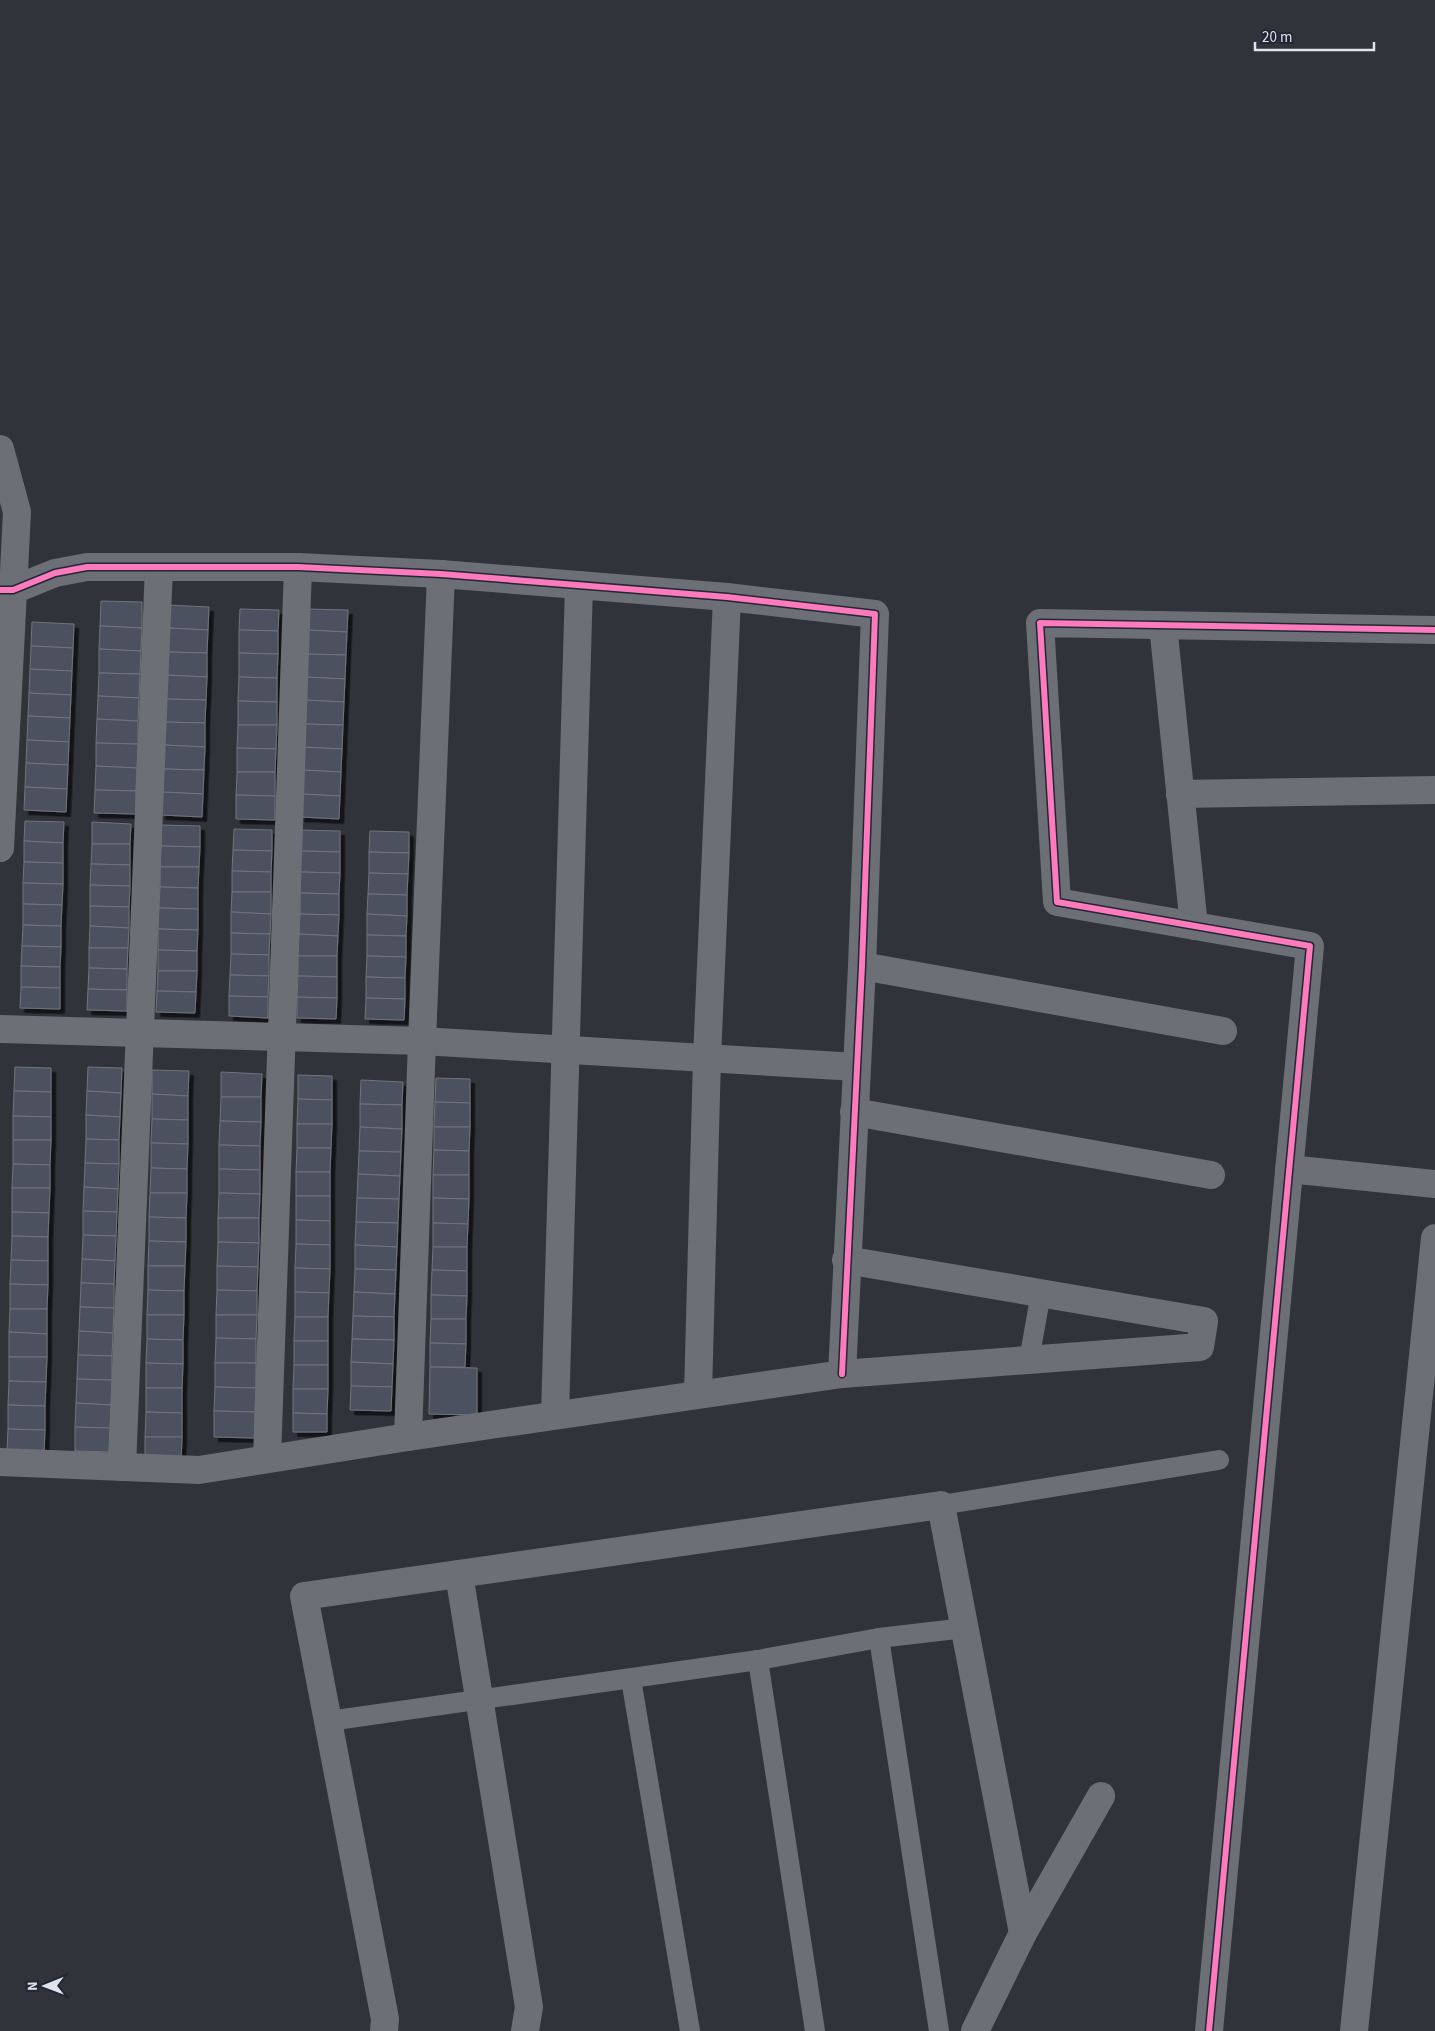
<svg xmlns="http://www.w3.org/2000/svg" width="1435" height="2031" viewBox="0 0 1435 2031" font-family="'Source Sans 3',sans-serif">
	<defs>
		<filter id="shadow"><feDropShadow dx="4.5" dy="4.5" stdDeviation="0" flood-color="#0009"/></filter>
	</defs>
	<rect width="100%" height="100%" fill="#30333a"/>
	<g fill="#4c515e" stroke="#71747b" filter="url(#shadow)">
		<polygon points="101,601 142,602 142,628 100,626"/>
		<polygon points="168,605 209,607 208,630 168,628"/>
		<polygon points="240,609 279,610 278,631 239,630"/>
		<polygon points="308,609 348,610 347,632 307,630"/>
		<polygon points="32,622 74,624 73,648 31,646"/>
		<polygon points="100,626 142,628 141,651 99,649"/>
		<polygon points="168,628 208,630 207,653 167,652"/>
		<polygon points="239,630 278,631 278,654 239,653"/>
		<polygon points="307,630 347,632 346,655 306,654"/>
		<polygon points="31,646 73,648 72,671 30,669"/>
		<polygon points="99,649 141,651 140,674 99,673"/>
		<polygon points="167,652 207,653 207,677 166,675"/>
		<polygon points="239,653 278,654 277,678 239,677"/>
		<polygon points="306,654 346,655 345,679 305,677"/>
		<polygon points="30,669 72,671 71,695 29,693"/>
		<polygon points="99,673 140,674 139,698 98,696"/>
		<polygon points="166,675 207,677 206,700 165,699"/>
		<polygon points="239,677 277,678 277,702 238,701"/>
		<polygon points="305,677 345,679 344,702 304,700"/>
		<polygon points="29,693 71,695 70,718 28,716"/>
		<polygon points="98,696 139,698 138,721 97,719"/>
		<polygon points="165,699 206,700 205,723 165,722"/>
		<polygon points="304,700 344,702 343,725 304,724"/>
		<polygon points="238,701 277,702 277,725 238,725"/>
		<polygon points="28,716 70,718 69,742 27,740"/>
		<polygon points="97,719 138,721 138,744 96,743"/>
		<polygon points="165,722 205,723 205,747 164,745"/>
		<polygon points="304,724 343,725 342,749 303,747"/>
		<polygon points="238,725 277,725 276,749 237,748"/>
		<polygon points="27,740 69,742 68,765 26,763"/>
		<polygon points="96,743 138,744 137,768 96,766"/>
		<polygon points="164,745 205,747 204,770 163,769"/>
		<polygon points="303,747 342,749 341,772 302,770"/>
		<polygon points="237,748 276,749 275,772 237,772"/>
		<polygon points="26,763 68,765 67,789 25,787"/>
		<polygon points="96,766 137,768 136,791 95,790"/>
		<polygon points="163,769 204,770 203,794 162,792"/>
		<polygon points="302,770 341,772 340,796 301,794"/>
		<polygon points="237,772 275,772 275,796 236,795"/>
		<polygon points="25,787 67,789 66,812 24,810"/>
		<polygon points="95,790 136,791 136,814 94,813"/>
		<polygon points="162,792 203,794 202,817 161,815"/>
		<polygon points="301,794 340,796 339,819 300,817"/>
		<polygon points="236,795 275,796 275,820 236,819"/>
		<polygon points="25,821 64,822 63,843 24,841"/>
		<polygon points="92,822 131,824 130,844 92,844"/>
		<polygon points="161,825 200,826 200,847 161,846"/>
		<polygon points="234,829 272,830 272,851 233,850"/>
		<polygon points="301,830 340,831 340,852 301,851"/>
		<polygon points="370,831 409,832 409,853 369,852"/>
		<polygon points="24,841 63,843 63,863 24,862"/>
		<polygon points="92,844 130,844 130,865 91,864"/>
		<polygon points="161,846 200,847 199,867 160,867"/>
		<polygon points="233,850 272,851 271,872 232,871"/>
		<polygon points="301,851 340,852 340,873 300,872"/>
		<polygon points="369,852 409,853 408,874 369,873"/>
		<polygon points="24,862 63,863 63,884 23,883"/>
		<polygon points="91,864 130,865 130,886 90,885"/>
		<polygon points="160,867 199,867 198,888 160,887"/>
		<polygon points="232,871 271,872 271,892 232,892"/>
		<polygon points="300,872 340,873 339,894 300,893"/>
		<polygon points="369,873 408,874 407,895 368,894"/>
		<polygon points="23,883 63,884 62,905 23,904"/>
		<polygon points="90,885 130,886 129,907 90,906"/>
		<polygon points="160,887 198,888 198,909 159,908"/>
		<polygon points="232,892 271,892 271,914 231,912"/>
		<polygon points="300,893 339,894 339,915 300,914"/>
		<polygon points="368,894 407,895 407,916 367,914"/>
		<polygon points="23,904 62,905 61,926 23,925"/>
		<polygon points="90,906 129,907 129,928 90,926"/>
		<polygon points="159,908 198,909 198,930 158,929"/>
		<polygon points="231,912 271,914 270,934 231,933"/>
		<polygon points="300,914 339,915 338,936 299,934"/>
		<polygon points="367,914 407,916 406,936 367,935"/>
		<polygon points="23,925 61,926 61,947 22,946"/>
		<polygon points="90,926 129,928 128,948 89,948"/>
		<polygon points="158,929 198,930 197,951 158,950"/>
		<polygon points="231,933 270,934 269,955 231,954"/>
		<polygon points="299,934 338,936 337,956 298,956"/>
		<polygon points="367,935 406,936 406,957 367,956"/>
		<polygon points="22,946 61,947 60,967 21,966"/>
		<polygon points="89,948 128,948 127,969 89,968"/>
		<polygon points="158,950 197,951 197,971 158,971"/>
		<polygon points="231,954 269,955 269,976 230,975"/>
		<polygon points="298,956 337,956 337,977 298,976"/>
		<polygon points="367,956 406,957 405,978 366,977"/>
		<polygon points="21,966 60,967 60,988 21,987"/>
		<polygon points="89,968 127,969 127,990 88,989"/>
		<polygon points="158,971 197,971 196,992 157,991"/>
		<polygon points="230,975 269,976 268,997 229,996"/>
		<polygon points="298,976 337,977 337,998 297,997"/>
		<polygon points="366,977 405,978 405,999 366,998"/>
		<polygon points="21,987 60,988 60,1009 20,1008"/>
		<polygon points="88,989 127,990 127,1011 87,1010"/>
		<polygon points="157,991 196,992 195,1013 156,1012"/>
		<polygon points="229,996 268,997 268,1018 229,1016"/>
		<polygon points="297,997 337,998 336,1019 297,1018"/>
		<polygon points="366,998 405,999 404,1020 365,1019"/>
		<polygon points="15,1067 51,1068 51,1092 14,1091"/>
		<polygon points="88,1067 122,1068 121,1093 87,1091"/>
		<polygon points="152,1070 189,1071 188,1096 152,1094"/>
		<polygon points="221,1072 262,1074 261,1097 221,1097"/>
		<polygon points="298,1075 332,1076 332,1100 298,1099"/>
		<polygon points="436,1078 470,1079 470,1103 435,1102"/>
		<polygon points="361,1080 403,1082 402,1105 360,1104"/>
		<polygon points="14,1091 51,1092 51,1117 13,1116"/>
		<polygon points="87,1091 121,1093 120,1117 86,1115"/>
		<polygon points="152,1094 188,1096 188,1120 152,1119"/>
		<polygon points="221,1097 261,1097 261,1122 220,1121"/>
		<polygon points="298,1099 332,1100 332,1124 297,1124"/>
		<polygon points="435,1102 470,1103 470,1127 434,1127"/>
		<polygon points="360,1104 402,1105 402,1129 360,1127"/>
		<polygon points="86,1115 120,1117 119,1140 86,1139"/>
		<polygon points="13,1116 51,1117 51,1140 13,1140"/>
		<polygon points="152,1119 188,1120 188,1144 151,1143"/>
		<polygon points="220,1121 261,1122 260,1146 219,1145"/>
		<polygon points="297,1124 332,1124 331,1148 297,1148"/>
		<polygon points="360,1127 402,1129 401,1152 359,1151"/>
		<polygon points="434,1127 470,1127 469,1151 434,1150"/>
		<polygon points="86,1139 119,1140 119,1164 85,1163"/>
		<polygon points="13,1140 51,1140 50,1165 13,1164"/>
		<polygon points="151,1143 188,1144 187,1169 151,1168"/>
		<polygon points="219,1145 260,1146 260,1170 219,1169"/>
		<polygon points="297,1148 331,1148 330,1172 296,1172"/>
		<polygon points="434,1150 469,1151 469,1175 433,1175"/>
		<polygon points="359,1151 401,1152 400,1176 358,1174"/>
		<polygon points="85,1163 119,1164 118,1189 84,1187"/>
		<polygon points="13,1164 50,1165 50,1188 12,1188"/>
		<polygon points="151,1168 187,1169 187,1193 150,1193"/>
		<polygon points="219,1169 260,1170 260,1194 219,1193"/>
		<rect x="296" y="1172" width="34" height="24"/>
		<polygon points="358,1174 400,1176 399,1199 357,1198"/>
		<polygon points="433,1175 469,1175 469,1199 433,1198"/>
		<polygon points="84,1187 118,1189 117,1212 83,1211"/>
		<polygon points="12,1188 50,1188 49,1213 12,1212"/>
		<polygon points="150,1193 187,1193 186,1218 149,1217"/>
		<polygon points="219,1193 260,1194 259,1218 218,1218"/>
		<polygon points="296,1196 330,1196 330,1221 296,1220"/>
		<polygon points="357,1198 399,1199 398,1223 356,1222"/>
		<polygon points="433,1198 469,1199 468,1224 433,1223"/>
		<polygon points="83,1211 117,1212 116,1236 83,1235"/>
		<polygon points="12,1212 49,1213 48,1237 12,1236"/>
		<polygon points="149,1217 186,1218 186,1242 149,1241"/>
		<polygon points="218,1218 259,1218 259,1243 218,1242"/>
		<polygon points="296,1220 330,1221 330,1245 296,1244"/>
		<polygon points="356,1222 398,1223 397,1247 355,1245"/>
		<polygon points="433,1223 468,1224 467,1247 433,1247"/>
		<polygon points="83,1235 116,1236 115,1261 82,1259"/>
		<polygon points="12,1236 48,1237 48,1261 11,1260"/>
		<polygon points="149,1241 186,1242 185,1266 148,1266"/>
		<polygon points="218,1242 259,1243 258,1267 217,1266"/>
		<polygon points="296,1244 330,1245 330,1269 295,1268"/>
		<polygon points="355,1245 397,1247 396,1270 355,1269"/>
		<polygon points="433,1247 467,1247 467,1271 432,1270"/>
		<polygon points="82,1259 115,1261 114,1284 81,1283"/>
		<polygon points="11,1260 48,1261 48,1285 10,1284"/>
		<polygon points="148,1266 185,1266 184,1291 148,1290"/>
		<polygon points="217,1266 258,1267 257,1291 217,1290"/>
		<polygon points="295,1268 330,1269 329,1293 295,1292"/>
		<polygon points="355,1269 396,1270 395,1294 354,1292"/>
		<polygon points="432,1270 467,1271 467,1296 431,1295"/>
		<polygon points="81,1283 114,1284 114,1308 80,1307"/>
		<polygon points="10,1284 48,1285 47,1309 10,1309"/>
		<polygon points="148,1290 184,1291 184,1315 147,1315"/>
		<polygon points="217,1290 257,1291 257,1315 216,1315"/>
		<polygon points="295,1292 329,1293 328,1317 295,1317"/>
		<polygon points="354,1292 395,1294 394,1317 353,1316"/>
		<polygon points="431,1295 467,1296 466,1319 431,1319"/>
		<polygon points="80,1307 114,1308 113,1333 79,1331"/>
		<polygon points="10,1309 47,1309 47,1334 9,1332"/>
		<polygon points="147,1315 184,1315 183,1340 147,1339"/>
		<polygon points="216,1315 257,1315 256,1339 216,1338"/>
		<polygon points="353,1316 394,1317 394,1340 352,1339"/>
		<polygon points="295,1317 328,1317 328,1341 294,1341"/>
		<polygon points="431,1319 466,1319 466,1344 430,1343"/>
		<polygon points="79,1331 113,1333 112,1356 78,1355"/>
		<polygon points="9,1332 47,1334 47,1357 9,1357"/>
		<polygon points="216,1338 256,1339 256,1363 215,1363"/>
		<polygon points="147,1339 183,1340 183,1364 146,1363"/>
		<polygon points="352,1339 394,1340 393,1364 351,1362"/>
		<rect x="294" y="1341" width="34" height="24"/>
		<polygon points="430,1343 466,1344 465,1367 430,1367"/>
		<polygon points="78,1355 112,1356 112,1380 77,1379"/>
		<polygon points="9,1357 47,1357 46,1382 9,1381"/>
		<polygon points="351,1362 393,1364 392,1387 351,1386"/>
		<polygon points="146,1363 183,1364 182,1388 146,1388"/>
		<polygon points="215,1363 256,1363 256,1388 215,1387"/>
		<polygon points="294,1365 328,1365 328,1389 293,1389"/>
		<polygon points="430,1367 477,1368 477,1415 429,1414"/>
		<polygon points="77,1379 112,1380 111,1405 76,1403"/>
		<polygon points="9,1381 46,1382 45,1406 8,1405"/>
		<polygon points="351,1386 392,1387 391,1411 350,1410"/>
		<polygon points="215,1387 256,1388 255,1412 214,1411"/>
		<polygon points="146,1388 182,1388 182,1413 146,1412"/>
		<polygon points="293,1389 328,1389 327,1414 293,1413"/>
		<polygon points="76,1403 111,1405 110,1428 75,1427"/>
		<polygon points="8,1405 45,1406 45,1430 8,1429"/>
		<polygon points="214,1411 255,1412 255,1438 214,1437"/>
		<polygon points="146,1412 182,1413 182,1437 145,1437"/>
		<polygon points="293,1413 327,1414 327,1432 293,1432"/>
		<polygon points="75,1427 110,1428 109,1452 75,1451"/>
		<polygon points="8,1429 45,1430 44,1453 7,1451"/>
		<polygon points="145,1437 182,1437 181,1462 145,1460"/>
	</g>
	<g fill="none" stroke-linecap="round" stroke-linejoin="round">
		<g stroke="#6c6f76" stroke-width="20">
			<polyline points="1029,1360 1041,1293"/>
			<polyline points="941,1505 1219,1460"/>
			<polyline points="879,1638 939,2031"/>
			<polyline points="758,1660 815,2031"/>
			<polyline points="631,1679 690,2031"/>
			<polyline points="329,1721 758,1660 879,1638 965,1628"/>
		</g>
		<g stroke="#6c6f76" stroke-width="28">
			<polyline points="0,449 17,512 0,848"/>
			<polyline points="0,590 13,590 55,573 87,567 298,567 441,574 727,597 875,614 862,966 842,1374"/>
			<polyline points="1163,625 1194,926"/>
			<polyline points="1180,794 1435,790"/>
			<polyline points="862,966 1223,1031"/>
			<polyline points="0,1029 422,1041 856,1067"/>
			<polyline points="854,1112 1211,1175"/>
			<polyline points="1289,1169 1435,1184"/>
			<polyline points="698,1394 707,1058 727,597"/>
			<polyline points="555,1415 579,585"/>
			<polyline points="408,1437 422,1041 441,574"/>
			<polyline points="267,1459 298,567"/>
			<polyline points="0,1462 199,1470 408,1437 842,1374 1200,1347 1204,1321 846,1260"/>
			<polyline points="122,1467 159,567"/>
			<polyline points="459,1574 529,2007 525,2031"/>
			<polyline points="384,2031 385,2019 304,1596 941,1505 1023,1933"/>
			<polyline points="975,2031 1023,1933 1101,1796"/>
			<polyline points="1209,2031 1310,946 1057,902 1040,623 1435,630"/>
			<polyline points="1354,2031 1435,1238"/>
		</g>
		<defs>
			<g id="cycleway">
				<polyline points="0,590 13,590 55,573 87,567 298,567 441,574 727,597 875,614 862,966 842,1374"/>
				<polyline points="1209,2031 1310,946 1057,902 1040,623 1435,630"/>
			</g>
		</defs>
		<use href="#cycleway" stroke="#212734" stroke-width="9"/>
		<use href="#cycleway" stroke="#fd7abc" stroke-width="6"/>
	</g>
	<g transform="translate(45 1986) rotate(269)" stroke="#212734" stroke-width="4" paint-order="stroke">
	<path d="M0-4L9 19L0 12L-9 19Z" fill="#dfe3ec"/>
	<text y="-8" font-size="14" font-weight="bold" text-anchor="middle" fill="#dfe3ec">N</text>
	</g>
	<path d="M1255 42v8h119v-8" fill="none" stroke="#dfe3ec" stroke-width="2.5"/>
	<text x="1262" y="42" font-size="15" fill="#dfe3ec" stroke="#212734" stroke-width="4" paint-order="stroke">20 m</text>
</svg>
